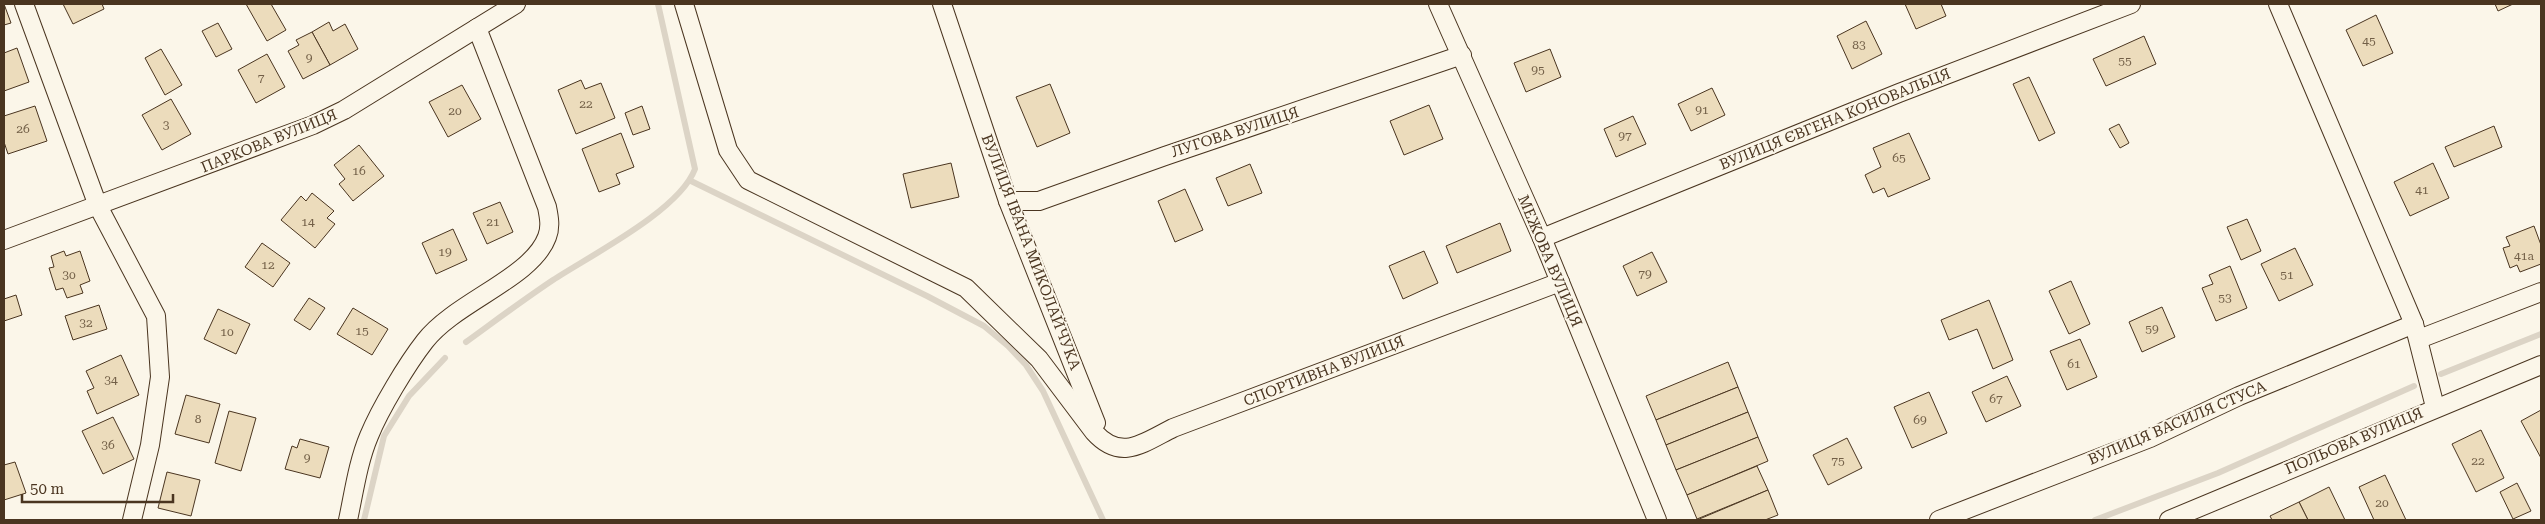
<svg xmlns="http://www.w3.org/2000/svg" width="2545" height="524" viewBox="0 0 2545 524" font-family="'Roboto Serif',serif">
	<rect width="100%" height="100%" fill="#fbf6e9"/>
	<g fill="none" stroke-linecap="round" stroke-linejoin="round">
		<g stroke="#dcd4c6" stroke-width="6">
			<polyline points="691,181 927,296 984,326 1008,346 1026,365 1043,391 1103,520"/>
			<path d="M466,342C495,321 523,300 553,280C591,255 679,211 695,169L658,4"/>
			<polyline points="2441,374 2541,334"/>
			<polyline points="364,520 384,436 409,396 445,358"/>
			<polyline points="2095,520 2218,473 2414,386"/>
		</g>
	</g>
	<g fill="#ecdcbc" stroke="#4a3520">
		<polygon points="4,4 11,23 4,25"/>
		<polygon points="63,4 102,4 104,9 73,24"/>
		<polygon points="246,4 271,4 286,30 267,41"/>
		<polygon points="1905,4 1941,4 1946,16 1916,29"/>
		<polygon points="2495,4 2513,4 2498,11"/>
		<polygon points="2376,15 2393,53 2363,66 2346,30"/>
		<polygon points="1866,21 1882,54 1852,69 1837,36"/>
		<polygon points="329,22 333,31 345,24 358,49 330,65 312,32"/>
		<polygon points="218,23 232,49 216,57 202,31"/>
		<polygon points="312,32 330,65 303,79 288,51 299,45 296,40"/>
		<polygon points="2144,36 2156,64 2106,86 2093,59"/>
		<polygon points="17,48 29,82 4,91 4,53"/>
		<polygon points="161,49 182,85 165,95 145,58"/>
		<polygon points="1550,49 1561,77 1526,92 1514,63"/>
		<polygon points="267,54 285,87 256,103 238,70"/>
		<polygon points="2029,77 2055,133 2039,141 2013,84"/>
		<polygon points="581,80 585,89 601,83 615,118 576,134 558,90"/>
		<polygon points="1050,84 1070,133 1037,147 1016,97"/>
		<polygon points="462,85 481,119 448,137 429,102"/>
		<polygon points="1712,88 1725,115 1691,131 1678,104"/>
		<polygon points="171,99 191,134 162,150 142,115"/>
		<polygon points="1429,105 1443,139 1404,155 1390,121"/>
		<polygon points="35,106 47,141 8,154 4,142 4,116"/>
		<polygon points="642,106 650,129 633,135 625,113"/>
		<polygon points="1633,116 1646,144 1616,157 1604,129"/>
		<polygon points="2119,124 2129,143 2120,148 2109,129"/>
		<polygon points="2494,126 2502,147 2454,167 2445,147"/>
		<polygon points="621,133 634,167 616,174 620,184 599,192 582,149"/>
		<polygon points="1909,133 1930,179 1888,197 1884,188 1873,193 1865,175 1881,167 1873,148"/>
		<polygon points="359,145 384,176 353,201 339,184 345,179 334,165"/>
		<polygon points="951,163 959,197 911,208 903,174"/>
		<polygon points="2433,163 2449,198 2410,216 2394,182"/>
		<polygon points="1250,164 1262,193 1228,206 1216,178"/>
		<polygon points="1185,189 1203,230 1175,242 1158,201"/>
		<polygon points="312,193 334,211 327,218 335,224 315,248 281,220 301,196 306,201"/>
		<polygon points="500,202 513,232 487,244 473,213"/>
		<polygon points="2247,219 2261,251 2241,260 2227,227"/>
		<polygon points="1500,223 1511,251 1457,273 1446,246"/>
		<polygon points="2534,226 2541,245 2541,264 2520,272 2517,265 2510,268 2503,248 2510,246 2506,237"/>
		<polygon points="453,229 467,260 436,274 422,243"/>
		<polygon points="262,243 290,263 273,287 245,267"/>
		<polygon points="2295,248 2313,285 2279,301 2261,264"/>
		<polygon points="64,251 66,256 80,251 90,281 80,285 83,293 67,298 63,288 56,290 49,268 54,267 51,256"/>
		<polygon points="1424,251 1438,283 1403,299 1389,266"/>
		<polygon points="1652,252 1667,282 1637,296 1623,266"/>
		<polygon points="2230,266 2247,308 2216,321 2202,288 2213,284 2209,275"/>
		<polygon points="2071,281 2090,324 2069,334 2049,291"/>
		<polygon points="16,295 22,315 4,321 4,299"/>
		<polygon points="309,298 325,308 310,330 294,320"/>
		<polygon points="1989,300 2013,360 1993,369 1977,329 1949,340 1941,320"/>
		<polygon points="99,305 107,329 73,340 65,316"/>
		<polygon points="2162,307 2175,337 2142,352 2129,322"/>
		<polygon points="353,308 388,329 372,355 337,334"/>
		<polygon points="218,309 250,324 236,354 204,339"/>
		<polygon points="2080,339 2097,377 2067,390 2050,351"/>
		<polygon points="121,355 139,395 97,414 87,391 94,388 86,371"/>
		<polygon points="1728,362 1738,387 1656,420 1646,396"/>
		<polygon points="2007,376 2021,406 1986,422 1972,392"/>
		<polygon points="1738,387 1748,412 1666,445 1656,420"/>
		<polygon points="1929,392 1947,433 1912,448 1894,407"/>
		<polygon points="186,395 220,404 209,443 175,434"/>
		<polygon points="2541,410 2541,458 2521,421"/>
		<polygon points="229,411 256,418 241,471 215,463"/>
		<polygon points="1748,412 1758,437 1676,470 1666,445"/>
		<polygon points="113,417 134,459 103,474 82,431"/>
		<polygon points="2481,430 2504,478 2476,492 2452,444"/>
		<polygon points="1758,437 1768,461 1687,495 1676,470"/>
		<polygon points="1847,438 1862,468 1828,485 1813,455"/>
		<polygon points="300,439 329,447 320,478 285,469 292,446 297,448"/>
		<polygon points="15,462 26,493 4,500 4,465"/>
		<polygon points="1757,466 1768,490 1697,519 1687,495"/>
		<polygon points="167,472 200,480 191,516 158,508"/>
		<polygon points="2385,475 2406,520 2374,520 2359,487"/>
		<polygon points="2517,483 2531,511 2513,519 2500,492"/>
		<polygon points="2329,487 2345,520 2308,520 2299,502"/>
		<polygon points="1768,490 1778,515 1765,520 1697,520"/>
		<polygon points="2299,502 2308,520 2272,520 2270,516"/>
	</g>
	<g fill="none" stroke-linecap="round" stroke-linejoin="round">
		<defs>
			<g id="minor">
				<polyline points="24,4 98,206 156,316 160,377 150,445 132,520"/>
				<path d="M684,4L728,150L748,180L966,288L1039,359L1094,432C1121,462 1143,443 1173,428L1560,282"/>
				<polyline points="942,4 1008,201 1096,423"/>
				<polyline points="1438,4 1542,238 1657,520"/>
				<polyline points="2278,4 2414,324 2435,407"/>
				<polyline points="1008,201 1039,201 1165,156 1462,55"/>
				<polyline points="1542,238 1899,93 2131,4"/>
				<polyline points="4,240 313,125 344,110 516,4"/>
				<polyline points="2419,339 2541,292"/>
				<path d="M348,520C354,492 358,462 369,436C380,409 407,364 425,341C455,302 532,278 547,237C551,227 549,217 547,207L477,28"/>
				<polyline points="1939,520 2150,438 2239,396 2414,324"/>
				<polyline points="2169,520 2541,365"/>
			</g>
		</defs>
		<use href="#minor" stroke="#4a3520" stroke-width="20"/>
		<use href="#minor" stroke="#fbf6e9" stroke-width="18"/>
	</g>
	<g text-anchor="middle" stroke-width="4" stroke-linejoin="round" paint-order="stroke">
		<g font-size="12" fill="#725f47">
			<text x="2369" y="45">45</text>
			<text x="1859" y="49">83</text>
			<text x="309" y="62">9</text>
			<text x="2125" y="65">55</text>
			<text x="1538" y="74">95</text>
			<text x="261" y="82">7</text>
			<text x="586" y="108">22</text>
			<text x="1702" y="114">91</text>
			<text x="455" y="115">20</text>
			<text x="166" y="129">3</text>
			<text x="23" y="133">26</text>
			<text x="1625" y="140">97</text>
			<text x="1899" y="162">65</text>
			<text x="359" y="175">16</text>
			<text x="2422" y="194">41</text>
			<text x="308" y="226">14</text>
			<text x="493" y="226">21</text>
			<text x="445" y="256">19</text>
			<text x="2524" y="260">41а</text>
			<text x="268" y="269">12</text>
			<text x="1645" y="278">79</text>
			<text x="69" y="279">30</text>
			<text x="2287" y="279">51</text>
			<text x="2225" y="302">53</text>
			<text x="86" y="327">32</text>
			<text x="2152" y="333">59</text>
			<text x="362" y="335">15</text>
			<text x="227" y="336">10</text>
			<text x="2074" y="368">61</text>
			<text x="111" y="384">34</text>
			<text x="1996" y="403">67</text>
			<text x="198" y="423">8</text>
			<text x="1920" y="424">69</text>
			<text x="108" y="449">36</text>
			<text x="307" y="462">9</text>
			<text x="1838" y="465">75</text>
			<text x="2478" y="465">22</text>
			<text x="2382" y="507">20</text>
		</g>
		<g font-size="15" fill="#4a3520" stroke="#fbf6e9">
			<text transform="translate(1835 119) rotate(-22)" y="5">ВУЛИЦЯ ЄВГЕНА КОНОВАЛЬЦЯ</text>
			<text transform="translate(1235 132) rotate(-18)" y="5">ЛУГОВА ВУЛИЦЯ</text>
			<text transform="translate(269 141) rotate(-22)" y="5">ПАРКОВА ВУЛИЦЯ</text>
			<text transform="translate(1031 252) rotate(69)" y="5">ВУЛИЦЯ ІВАНА МИКОЛАЙЧУКА</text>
			<text transform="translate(1550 261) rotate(67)" y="5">МЕЖОВА ВУЛИЦЯ</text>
			<text transform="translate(1324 371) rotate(-21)" y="5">СПОРТИВНА ВУЛИЦЯ</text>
			<text transform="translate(2177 423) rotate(-23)" y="5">ВУЛИЦЯ ВАСИЛЯ СТУСА</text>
			<text transform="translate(2354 441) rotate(-23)" y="5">ПОЛЬОВА ВУЛИЦЯ</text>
		</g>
	</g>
	<rect width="2545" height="524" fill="none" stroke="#4a3520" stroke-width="10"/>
	<path d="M22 494v8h151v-8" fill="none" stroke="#4a3520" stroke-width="2.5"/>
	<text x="30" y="494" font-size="15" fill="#4a3520" stroke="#fbf6e9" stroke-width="4" paint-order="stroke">50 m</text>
</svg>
